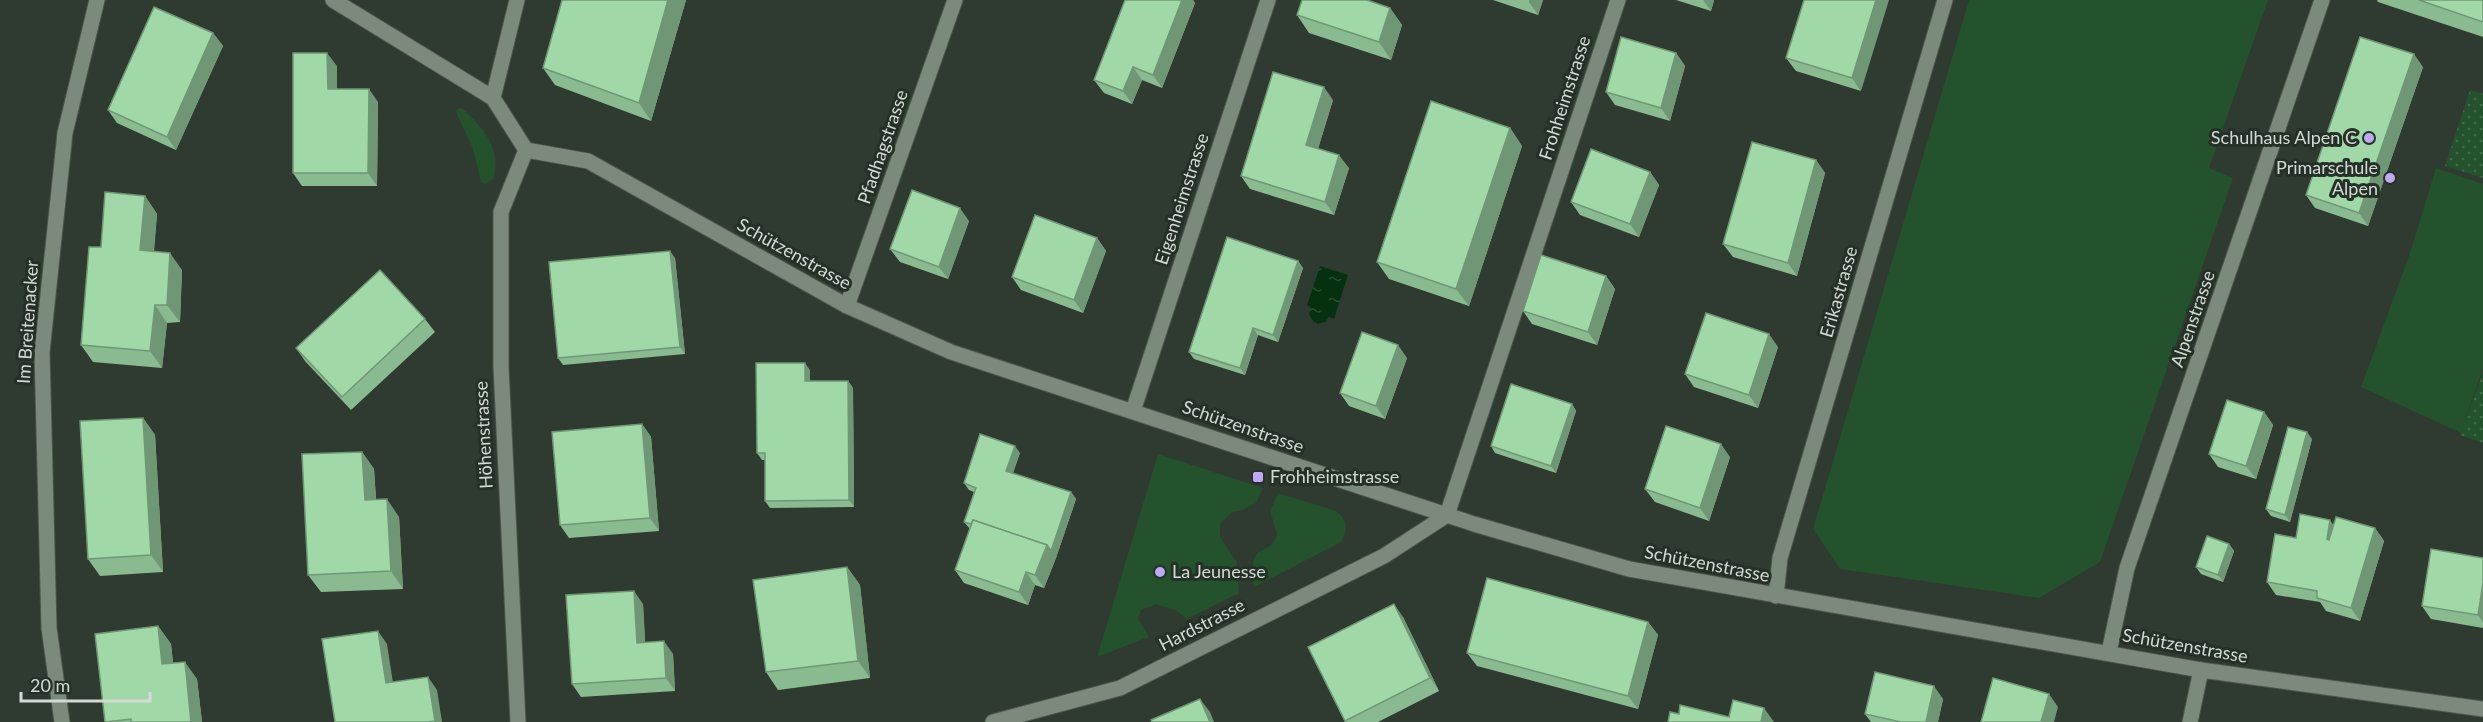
<svg xmlns="http://www.w3.org/2000/svg" width="2483" height="722" viewBox="0 0 2483 722" font-family="Lato,sans-serif">
	<defs>
		<pattern id="park-dots" width="8" height="8" patternUnits="userSpaceOnUse" patternTransform="scale(1.5)"><rect width="8" height="8" fill="#23522c"/><path d="M2 2h.1M6 6h.1" fill="none" stroke="#426a4a" stroke-width="1.8" stroke-linecap="round"/></pattern>
		<pattern id="water-ripples" width="26" height="14" patternUnits="userSpaceOnUse" patternTransform="scale(1.5)"><rect width="26" height="14" fill="#063111"/><path d="M2 4q2-2 4 0t4 0M15 11q2-2 4 0t4 0" fill="none" stroke="#294e33"/></pattern>
	</defs>
	<rect width="100%" height="100%" fill="#2f3b30"/>
	<g fill="#23522c">
		<polygon points="1969,0 2268,0 2209,168 2233,178 2100,562 2039,598 1840,569 1813,529"/>
		<path d="M462,108C483,128 501,146 494,178L485,184L481,182L473,149L456,112L457,109Z"/>
		<polygon points="2436,168 2483,184 2483,368 2461,433 2361,387 2409,256"/>
		<polygon points="1158,454 1263,488 1256,503 1242,510 1232,512 1220,524 1220,537 1237,563 1239,593 1187,619 1177,611 1156,604 1141,610 1138,619 1149,637 1097,657"/>
		<path d="M1278,493L1336,511C1348,520 1348,530 1341,542L1254,587C1254,578 1251,565 1255,557C1261,545 1270,554 1277,534L1270,511Z"/>
	</g>
	<g fill="url(#park-dots)">
		<polygon points="2470,90 2483,94 2483,178 2445,166"/>
		<polygon points="2483,372 2483,443 2460,435"/>
	</g>
	<polygon fill="url(#water-ripples)" points="1320,266 1348,275 1334,319 1329,317 1325,322 1318,324 1313,321 1309,314 1311,308 1307,305"/>
	<g fill="none" stroke-linecap="round" stroke-linejoin="round">
		<defs>
			<g id="minor">
				<polyline points="333,0 493,98 526,150 588,161 847,306 951,352 1474,524 1629,569 2201,670 2483,709"/>
				<polyline points="493,98 517,0"/>
				<polyline points="847,306 955,0"/>
				<polyline points="1133,411 1268,0"/>
				<polyline points="1447,515 1618,0"/>
				<polyline points="1776,596 1780,558 1945,0"/>
				<polyline points="2109,652 2127,568 2322,0"/>
				<polyline points="62,722 49,628 42,352 65,133 97,0"/>
				<polyline points="518,722 501,367 501,212 526,150"/>
				<polyline points="993,722 1120,688 1384,556 1447,515"/>
				<polyline points="2190,722 2201,670"/>
			</g>
		</defs>
		<use href="#minor" stroke="#4c564d" stroke-width="17"/>
		<use href="#minor" stroke="#7c897d" stroke-width="15"/>
	</g>
	<g fill="#8aba90">
		<polygon points="686,0 651,121 555,85 543,68"/>
		<polygon points="1125,0 1193,0 1195,3 1162,88 1142,80 1132,104 1104,93 1094,80"/>
		<polygon points="1493,0 1543,0 1538,15"/>
		<polygon points="1676,0 1714,0 1711,11"/>
		<polygon points="1804,0 1861,91 1796,71 1786,58"/>
		<polygon points="2377,0 2483,0 2483,37 2378,2"/>
		<polygon points="1373,2 1390,8 1402,25 1391,60 1309,33 1297,15"/>
		<polygon points="213,33 223,46 176,150 117,123 108,110"/>
		<polygon points="1676,53 1685,66 1670,121 1615,105 1606,92"/>
		<polygon points="337,66 337,89 378,102 377,186 302,186 293,173"/>
		<polygon points="2423,67 2368,226 2315,208 2306,195"/>
		<polygon points="1333,100 1318,149 1349,168 1334,215 1250,189 1241,176"/>
		<polygon points="1510,128 1522,146 1469,306 1389,279 1377,262"/>
		<polygon points="1816,160 1825,173 1797,276 1733,257 1723,244"/>
		<polygon points="1650,172 1659,185 1639,237 1580,215 1571,202"/>
		<polygon points="145,196 157,214 154,251 182,270 180,322 167,323 162,368 93,362 81,345 101,247"/>
		<polygon points="969,221 948,279 900,262 890,249"/>
		<polygon points="1097,238 1106,251 1083,313 1021,290 1012,277"/>
		<polygon points="675,258 685,354 563,365 558,358"/>
		<polygon points="1298,261 1303,268 1278,342 1258,335 1245,375 1194,359 1189,352"/>
		<polygon points="1606,276 1615,289 1597,345 1532,324 1523,311"/>
		<polygon points="425,319 435,332 351,410 305,361 296,348"/>
		<polygon points="1778,347 1758,408 1694,387 1685,374"/>
		<polygon points="1407,358 1385,419 1349,406 1340,393"/>
		<polygon points="810,370 810,381 848,381 853,388 854,507 770,508 765,501 765,460 762,460 757,453"/>
		<polygon points="1572,404 1576,411 1556,473 1495,453 1491,446"/>
		<polygon points="2264,412 2273,425 2256,479 2218,467 2209,454"/>
		<polygon points="143,418 155,435 163,572 100,576 88,559"/>
		<polygon points="642,424 651,437 659,531 569,538 560,525"/>
		<polygon points="2312,439 2290,522 2271,516 2266,509"/>
		<polygon points="362,452 374,469 376,499 399,517 403,589 321,592 308,575"/>
		<polygon points="1020,453 1013,473 1071,492 1076,499 1056,558 1044,588 1035,585 1028,605 964,583 955,570 970,529 964,522 974,492 969,490 964,483"/>
		<polygon points="1730,457 1709,521 1655,502 1645,489"/>
		<polygon points="2333,525 2375,528 2384,541 2360,621 2326,611 2320,602 2276,595 2267,582 2296,538"/>
		<polygon points="2229,544 2234,551 2223,582 2201,574 2196,567"/>
		<polygon points="2483,558 2483,628 2431,619 2422,606"/>
		<polygon points="847,567 860,585 870,678 778,690 766,672"/>
		<polygon points="643,604 645,642 673,654 675,691 581,697 572,684"/>
		<polygon points="1403,617 1439,691 1378,722 1345,722 1308,647"/>
		<polygon points="1648,622 1658,635 1638,709 1477,666 1467,653"/>
		<polygon points="158,626 171,644 173,663 197,679 202,722 105,722"/>
		<polygon points="1943,699 1938,722 1871,722 1865,714"/>
	</g>
	<g fill="#709775">
		<polygon points="668,0 686,0 651,121 639,103"/>
		<polygon points="1182,0 1193,0 1195,3 1162,88 1153,75"/>
		<polygon points="1529,0 1543,0 1538,15 1529,2"/>
		<polygon points="1703,0 1714,0 1711,11"/>
		<polygon points="1876,0 1889,0 1861,91 1852,78"/>
		<polygon points="1390,8 1402,25 1391,60 1379,42"/>
		<polygon points="213,33 223,46 176,150 167,137"/>
		<polygon points="327,53 337,66 337,102 328,89"/>
		<polygon points="1676,53 1685,66 1670,121 1661,108"/>
		<polygon points="2414,54 2423,67 2368,226 2359,213"/>
		<polygon points="1133,67 1142,80 1132,104 1123,91"/>
		<polygon points="1324,87 1333,100 1315,158 1306,145"/>
		<polygon points="369,89 378,102 377,186 368,173"/>
		<polygon points="1510,128 1522,146 1469,306 1456,289"/>
		<polygon points="1339,155 1349,168 1334,215 1325,202"/>
		<polygon points="1816,160 1825,173 1797,276 1788,263"/>
		<polygon points="1650,172 1659,185 1639,237 1630,224"/>
		<polygon points="145,196 157,214 152,267 140,250"/>
		<polygon points="960,208 969,221 948,279 939,267"/>
		<polygon points="1097,238 1106,251 1083,313 1074,300"/>
		<polygon points="670,251 675,258 685,354 680,347"/>
		<polygon points="170,253 182,270 180,322 167,305"/>
		<polygon points="1298,261 1303,268 1278,342 1273,335"/>
		<polygon points="1606,276 1615,289 1597,345 1588,332"/>
		<polygon points="155,305 167,323 162,368 150,351"/>
		<polygon points="1253,328 1258,335 1245,375 1240,368"/>
		<polygon points="1769,334 1778,347 1758,408 1749,395"/>
		<polygon points="1398,345 1407,358 1385,419 1376,406"/>
		<polygon points="805,363 810,370 810,388 805,381"/>
		<polygon points="848,381 853,388 854,507 849,500"/>
		<polygon points="1572,404 1576,411 1556,473 1551,466"/>
		<polygon points="2264,412 2273,425 2256,479 2246,466"/>
		<polygon points="143,418 155,435 163,572 151,555"/>
		<polygon points="642,424 651,437 659,531 650,518"/>
		<polygon points="2307,432 2312,439 2290,522 2285,515"/>
		<polygon points="1721,444 1730,457 1709,521 1700,508"/>
		<polygon points="1015,446 1020,453 1011,478 1006,471"/>
		<polygon points="362,452 374,469 377,517 365,500"/>
		<polygon points="1071,492 1076,499 1056,558 1044,588 1035,575"/>
		<polygon points="387,499 399,517 403,589 391,571"/>
		<polygon points="2330,520 2339,533 2336,552 2327,539"/>
		<polygon points="2375,528 2384,541 2360,621 2351,608"/>
		<polygon points="2229,544 2234,551 2223,582 2218,575"/>
		<polygon points="847,567 860,585 870,678 858,661"/>
		<polygon points="1026,572 1035,585 1028,605 1019,592"/>
		<polygon points="2483,583 2483,623 2478,615"/>
		<polygon points="634,591 643,604 646,656 637,643"/>
		<polygon points="1394,604 1403,617 1439,691 1430,678"/>
		<polygon points="1648,622 1658,635 1638,709 1628,696"/>
		<polygon points="158,626 171,644 175,681 162,664"/>
		<polygon points="378,631 387,644 395,696 386,683"/>
		<polygon points="664,641 673,654 675,691 666,678"/>
		<polygon points="185,662 197,679 202,722 191,722"/>
		<polygon points="428,677 437,690 442,722 436,722 435,721"/>
		<polygon points="1934,686 1943,699 1938,722 1926,722"/>
		<polygon points="2049,694 2058,707 2054,722 2041,722"/>
		<polygon points="1200,699 1210,712 1214,722 1210,722"/>
		<polygon points="1764,708 1774,722 1761,722"/>
	</g>
	<g fill="#a0d8a7" stroke="#709775" stroke-width="1.5">
		<polygon points="562,0 668,0 639,103 543,68"/>
		<polygon points="1125,0 1182,0 1153,75 1133,67 1123,91 1094,80"/>
		<polygon points="1302,0 1367,0 1390,8 1379,42 1297,15"/>
		<polygon points="1804,0 1876,0 1852,78 1786,58"/>
		<polygon points="2419,0 2483,0 2483,22"/>
		<polygon points="154,7 213,33 167,137 108,110"/>
		<polygon points="1621,37 1676,53 1661,108 1606,92"/>
		<polygon points="2360,37 2414,54 2359,213 2306,195"/>
		<polygon points="293,53 327,53 328,89 369,89 368,173 293,173"/>
		<polygon points="1273,72 1324,87 1306,145 1339,155 1325,202 1241,176"/>
		<polygon points="1431,101 1510,128 1456,289 1377,262"/>
		<polygon points="1752,142 1816,160 1788,263 1723,244"/>
		<polygon points="1591,149 1650,172 1630,224 1571,202"/>
		<polygon points="912,190 960,208 939,267 890,249"/>
		<polygon points="105,192 145,196 140,250 170,253 167,305 155,305 150,351 81,345 89,247 101,247"/>
		<polygon points="1035,215 1097,238 1074,300 1012,277"/>
		<polygon points="1227,237 1298,261 1273,335 1253,328 1240,368 1189,352"/>
		<polygon points="670,251 680,347 558,358 549,262"/>
		<polygon points="1541,255 1606,276 1588,332 1523,311"/>
		<polygon points="380,270 425,319 342,397 296,348"/>
		<polygon points="1706,313 1769,334 1749,395 1685,374"/>
		<polygon points="1362,332 1398,345 1376,406 1340,393"/>
		<polygon points="756,363 805,363 805,381 848,381 849,500 765,501 765,453 757,453"/>
		<polygon points="1511,384 1572,404 1551,466 1491,446"/>
		<polygon points="2227,400 2264,412 2246,466 2209,454"/>
		<polygon points="143,418 151,555 88,559 80,421"/>
		<polygon points="642,424 650,518 560,525 552,432"/>
		<polygon points="1666,426 1721,444 1700,508 1645,489"/>
		<polygon points="2288,427 2307,432 2285,515 2266,509"/>
		<polygon points="980,434 1015,446 1006,471 1071,492 1051,551 1047,545 973,520 971,524 964,522 976,488 964,483"/>
		<polygon points="362,452 365,500 387,499 391,571 308,575 302,454"/>
		<polygon points="2300,514 2330,520 2327,539 2329,540 2336,517 2375,528 2351,608 2317,598 2317,591 2267,582 2275,534 2296,538"/>
		<polygon points="973,520 1047,545 1035,575 1026,572 1019,592 955,570"/>
		<polygon points="2207,536 2229,544 2218,575 2196,567"/>
		<polygon points="2431,549 2483,558 2483,583 2478,615 2422,606"/>
		<polygon points="847,567 858,661 766,672 753,580"/>
		<polygon points="1487,578 1648,622 1628,696 1467,653"/>
		<polygon points="634,591 637,643 664,641 666,678 572,684 566,595"/>
		<polygon points="1394,604 1430,678 1345,721 1308,647"/>
		<polygon points="158,626 162,664 185,662 191,722 131,722 131,719 105,722 95,634"/>
		<polygon points="378,631 386,683 428,677 435,721 428,722 335,722 322,639"/>
		<polygon points="1875,672 1934,686 1926,722 1901,722 1865,714"/>
		<polygon points="1993,678 2049,694 2041,722 1981,722"/>
		<polygon points="1200,699 1210,722 1152,722 1151,720"/>
		<polygon points="1733,700 1764,708 1761,722 1668,722 1670,712 1679,714 1680,705 1729,717"/>
	</g>
	<g fill="#bfa8f4" stroke="#253127" stroke-width="2">
		<circle cx="2369" cy="138" r="6"/>
		<circle cx="2390" cy="178" r="6"/>
		<rect x="1252" y="471" width="12" height="12" rx="3"/>
		<circle cx="1160" cy="572" r="6"/>
	</g>
	<g text-anchor="middle" stroke-width="6" stroke-linejoin="round" paint-order="stroke">
		<g font-size="18" fill="#d3dad4" stroke="#253127">
			<text transform="translate(1565 98) rotate(-72)" y="6">Frohheimstrasse</text>
			<text transform="translate(883 147) rotate(-71)" y="6">Pfadhagstrasse</text>
			<text transform="translate(1182 199) rotate(-72)" y="6">Eigenheimstrasse</text>
			<text transform="translate(794 254) rotate(29)" y="6">Schützenstrasse</text>
			<text transform="translate(1839 292) rotate(-74)" y="6">Erikastrasse</text>
			<text transform="translate(2193 319) rotate(-71)" y="6">Alpenstrasse</text>
			<text transform="translate(28 322) rotate(-86)" y="6">Im Breitenacker</text>
			<text transform="translate(1243 427) rotate(19)" y="6">Schützenstrasse</text>
			<text transform="translate(484 435) rotate(-93)" y="6">Höhenstrasse</text>
			<text transform="translate(1707 564) rotate(11)" y="6">Schützenstrasse</text>
			<text transform="translate(1202 625) rotate(-27)" y="6">Hardstrasse</text>
			<text transform="translate(2185 646) rotate(10)" y="6">Schützenstrasse</text>
		</g>
		<g font-size="18" fill="#d3dad4" stroke="#253127" text-anchor="end">
			<text x="2357" y="144">Schulhaus Alpen C</text>
			<text x="2378" y="174">Primarschule<tspan x="2378" dy="21">Alpen</tspan></text>
			<text x="1270" y="483" text-anchor="start">Frohheimstrasse</text>
			<text x="1172" y="578" text-anchor="start">La Jeunesse</text>
		</g>
	</g>
	<path d="M21 692v9h129v-9" fill="none" stroke="#d3dad4" stroke-width="3"/>
	<text x="30" y="692" font-size="18" fill="#d3dad4" stroke="#253127" stroke-width="4.5" paint-order="stroke">20 m</text>
</svg>
